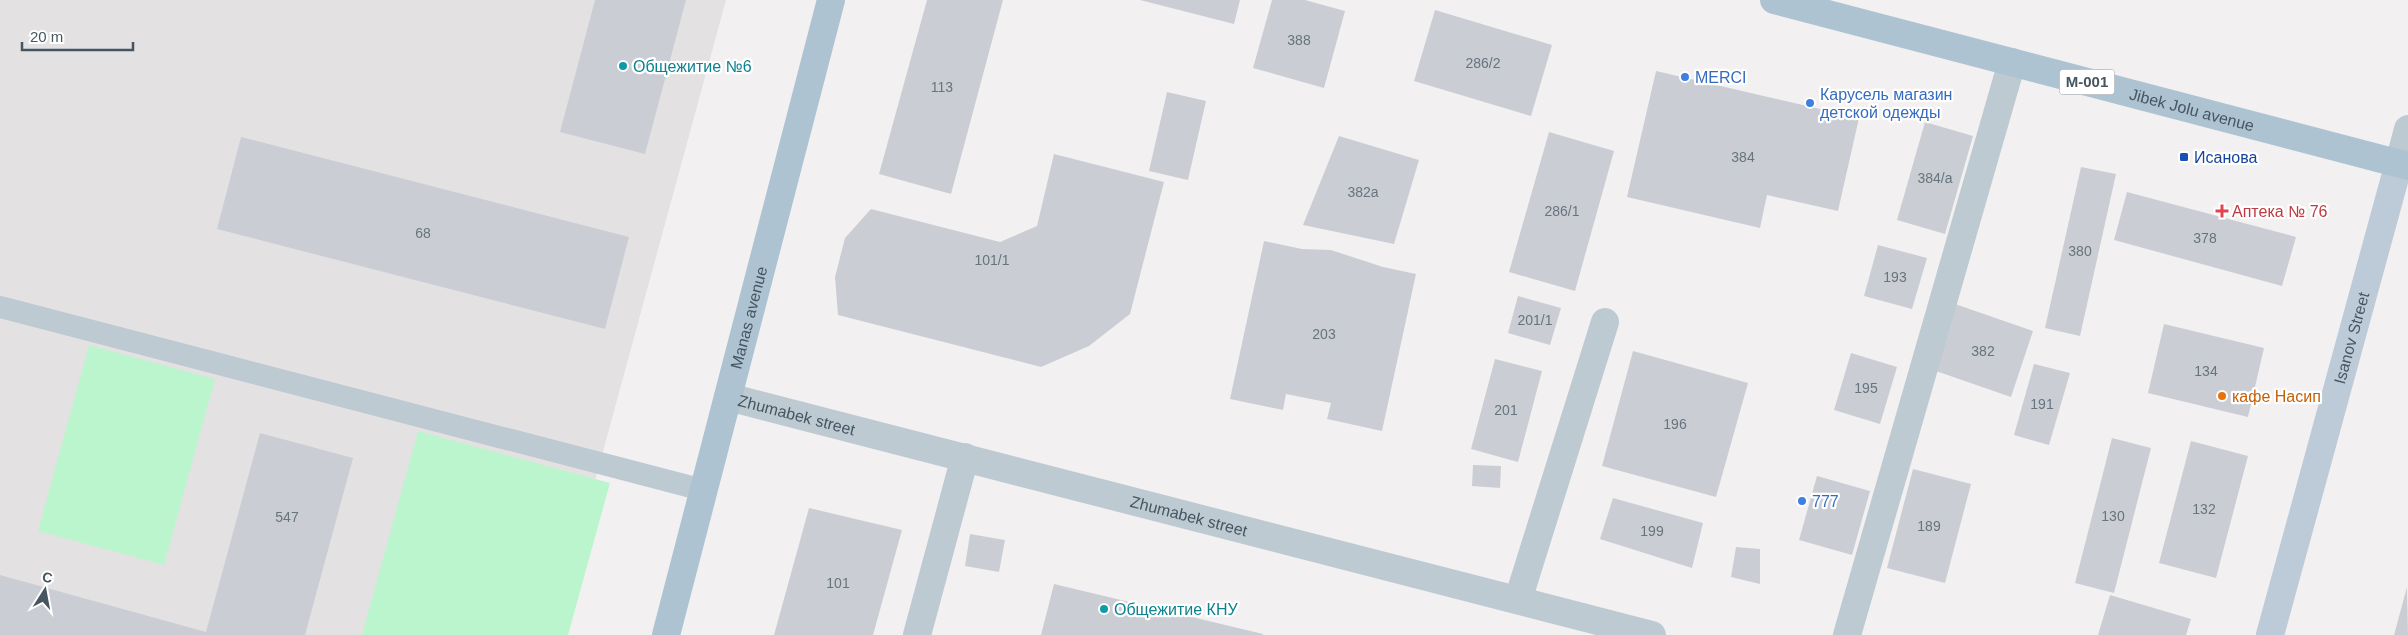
<svg xmlns="http://www.w3.org/2000/svg" width="2408" height="635" viewBox="0 0 2408 635" font-family="Arial,sans-serif">
	<rect width="100%" height="100%" fill="#f3f0f1"/>
	<polygon fill="#e4e1e3" points="0,0 726,0 553,635 0,635"/>
	<g fill="#bbf5cd">
		<polygon points="89,345 215,379 164,565 38,531"/>
		<polygon points="418,431 610,483 568,635 362,635"/>
	</g>
	<g fill="#caced4">
		<polygon points="595,0 686,0 645,154 560,132"/>
		<polygon points="927,0 1003,0 951,194 879,174"/>
		<polygon points="1140,0 1240,0 1234,24"/>
		<polygon points="1272,0 1305,0 1345,11 1324,88 1253,68"/>
		<polygon points="1435,10 1552,45 1531,116 1414,81"/>
		<polygon points="1656,71 1859,118 1838,211 1767,195 1760,228 1627,197"/>
		<polygon points="1167,92 1206,101 1188,180 1149,171"/>
		<polygon points="1925,122 1973,136 1945,234 1897,220"/>
		<polygon points="1549,132 1614,151 1575,291 1509,272"/>
		<polygon points="1339,136 1419,160 1394,244 1303,225"/>
		<polygon points="241,137 629,237 605,329 217,229"/>
		<polygon points="1054,154 1164,182 1130,314 1089,346 1041,367 838,315 835,277 845,238 871,209 1000,242 1037,226"/>
		<polygon points="2081,167 2116,174 2080,336 2045,328"/>
		<polygon points="2127,192 2296,237 2282,286 2114,240"/>
		<polygon points="1264,241 1302,249 1331,250 1383,267 1416,274 1382,431 1327,419 1331,403 1286,394 1283,410 1230,399"/>
		<polygon points="1878,245 1927,258 1912,309 1864,296"/>
		<polygon points="1518,296 1561,308 1550,345 1508,333"/>
		<polygon points="1955,304 2033,331 2011,397 1933,370"/>
		<polygon points="2164,324 2264,348 2248,417 2148,393"/>
		<polygon points="1633,351 1748,383 1716,497 1602,466"/>
		<polygon points="1851,353 1897,367 1880,424 1834,410"/>
		<polygon points="1495,359 1542,371 1518,462 1471,449"/>
		<polygon points="2034,364 2070,373 2049,445 2014,435"/>
		<polygon points="260,433 353,458 305,635 0,635 0,575 206,632"/>
		<polygon points="2112,438 2151,448 2114,593 2075,583"/>
		<polygon points="2191,441 2248,456 2216,578 2159,563"/>
		<polygon points="1473,465 1501,466 1500,488 1472,486"/>
		<polygon points="1913,469 1971,484 1945,583 1887,568"/>
		<polygon points="1817,476 1870,491 1852,555 1799,540"/>
		<polygon points="1613,498 1703,523 1692,568 1600,539"/>
		<polygon points="809,508 902,530 873,635 774,635"/>
		<polygon points="970,534 1005,540 999,572 965,566"/>
		<polygon points="1736,547 1760,549 1760,584 1731,577"/>
		<polygon points="1054,584 1263,634 1263,635 1041,635"/>
		<polygon points="2407,587 2408,635 2394,635"/>
		<polygon points="2110,595 2191,619 2186,635 2098,635"/>
	</g>
	<g fill="none" stroke-linecap="round" stroke-linejoin="round">
		<polyline stroke="#bdcad2" stroke-width="22" points="0,307 703,490"/>
		<g stroke="#bdcad2" stroke-width="28">
			<polyline points="2399,163 2408,129"/>
			<path id="s1" d="M728,397L1652,635"/>
			<polyline points="1518,600 1605,322"/>
			<polyline points="917,635 965,457"/>
			<polyline points="1847,635 2012,62"/>
		</g>
		<path stroke="#bccbd7" stroke-width="28" id="s2" d="M2270,635L2399,163"/>
		<g stroke="#adc3d2" stroke-width="28">
			<path id="s3" d="M1774,0L2408,166"/>
			<path id="s4" d="M666,635L831,0"/>
		</g>
	</g>
	<g fill="#0f9aa8" stroke="#fff" stroke-width="2">
		<circle cx="623" cy="66" r="5"/>
		<circle cx="1104" cy="609" r="5"/>
	</g>
	<g fill="#3f7fe0" stroke="#fff" stroke-width="2">
		<circle cx="1685" cy="77" r="5"/>
		<circle cx="1810" cy="103" r="5"/>
		<circle cx="1802" cy="501" r="5"/>
	</g>
	<rect fill="#1a4fb4" stroke="#fff" stroke-width="2" x="2179" y="152" width="10" height="10" rx="2.5"/>
	<path fill="#e0444e" stroke="#fff" stroke-width="2" d="M2219.5 203.5h5v5h5v5h-5v5h-5v-5h-5v-5h5z"/>
	<circle fill="#e8710a" stroke="#fff" stroke-width="2" cx="2222" cy="396" r="5"/>
	<g text-anchor="middle" stroke-width="4.5" stroke-linejoin="round" paint-order="stroke">
		<g font-size="14" fill="#67747e">
			<text x="1299" y="45">388</text>
			<text x="1483" y="68">286/2</text>
			<text x="942" y="92">113</text>
			<text x="1743" y="162">384</text>
			<text x="1935" y="183">384/a</text>
			<text x="1363" y="197">382а</text>
			<text x="1562" y="216">286/1</text>
			<text x="423" y="238">68</text>
			<text x="2205" y="243">378</text>
			<text x="2080" y="256">380</text>
			<text x="992" y="265">101/1</text>
			<text x="1895" y="282">193</text>
			<text x="1535" y="325">201/1</text>
			<text x="1324" y="339">203</text>
			<text x="1983" y="356">382</text>
			<text x="2206" y="376">134</text>
			<text x="1866" y="393">195</text>
			<text x="2042" y="409">191</text>
			<text x="1506" y="415">201</text>
			<text x="1675" y="429">196</text>
			<text x="2204" y="514">132</text>
			<text x="2113" y="521">130</text>
			<text x="287" y="522">547</text>
			<text x="1929" y="531">189</text>
			<text x="1652" y="536">199</text>
			<text x="838" y="588">101</text>
		</g>
		<rect fill="#fff" stroke="#7e8990" stroke-width="1" x="2059.5" y="69.5" width="55" height="25" rx="4"/>
		<g font-size="15" font-weight="bold" fill="#465661">
			<text x="2087" y="87">М-001</text>
		</g>
		<g font-size="16" fill="#0d838f" stroke="#fff" text-anchor="start">
			<text x="633" y="72">Общежитие №6</text>
			<text x="1114" y="615">Общежитие КНУ</text>
		</g>
		<g font-size="16" fill="#366cbe" stroke="#fff" text-anchor="start">
			<text x="1695" y="83">MERCI</text>
			<text x="1820" y="100">Карусель магазин<tspan x="1820" dy="18">детской одежды</tspan></text>
			<text x="1812" y="507">777</text>
		</g>
		<g font-size="16" fill="#465661" stroke="#fff">
			<text dy="6" stroke="none"><textPath href="#s3" startOffset="432">Jibek Jolu avenue</textPath></text>
			<text dy="6" stroke="none"><textPath href="#s4" startOffset="328">Manas avenue</textPath></text>
			<text dy="6" stroke="none"><textPath href="#s2" startOffset="308">Isanov Street</textPath></text>
			<text dy="6" stroke="none"><textPath href="#s1" startOffset="71">Zhumabek street</textPath></text>
			<text dy="6" stroke="none"><textPath href="#s1" startOffset="476">Zhumabek street</textPath></text>
		</g>
		<g font-size="16" fill="#164399" stroke="#fff" text-anchor="start">
			<text x="2194" y="163">Исанова</text>
		</g>
		<g font-size="16" fill="#be3a42" stroke="#fff" text-anchor="start">
			<text x="2232" y="217">Аптека № 76</text>
		</g>
		<g font-size="16" fill="#c56008" stroke="#fff" text-anchor="start">
			<text x="2232" y="402">кафе Насип</text>
		</g>
	</g>
	<g transform="translate(45 590) rotate(11)" stroke="#ffffff" stroke-width="4" paint-order="stroke">
	<path d="M0-4L9 19L0 12L-9 19Z" fill="#465661"/>
	<text y="-8" font-size="14" font-weight="bold" text-anchor="middle" fill="#465661">С</text>
	</g>
	<path d="M22 42v8h111v-8" fill="none" stroke="#465661" stroke-width="2.5"/>
	<text x="30" y="42" font-size="15" fill="#465661" stroke="#ffffff" stroke-width="4" paint-order="stroke">20 m</text>
</svg>
